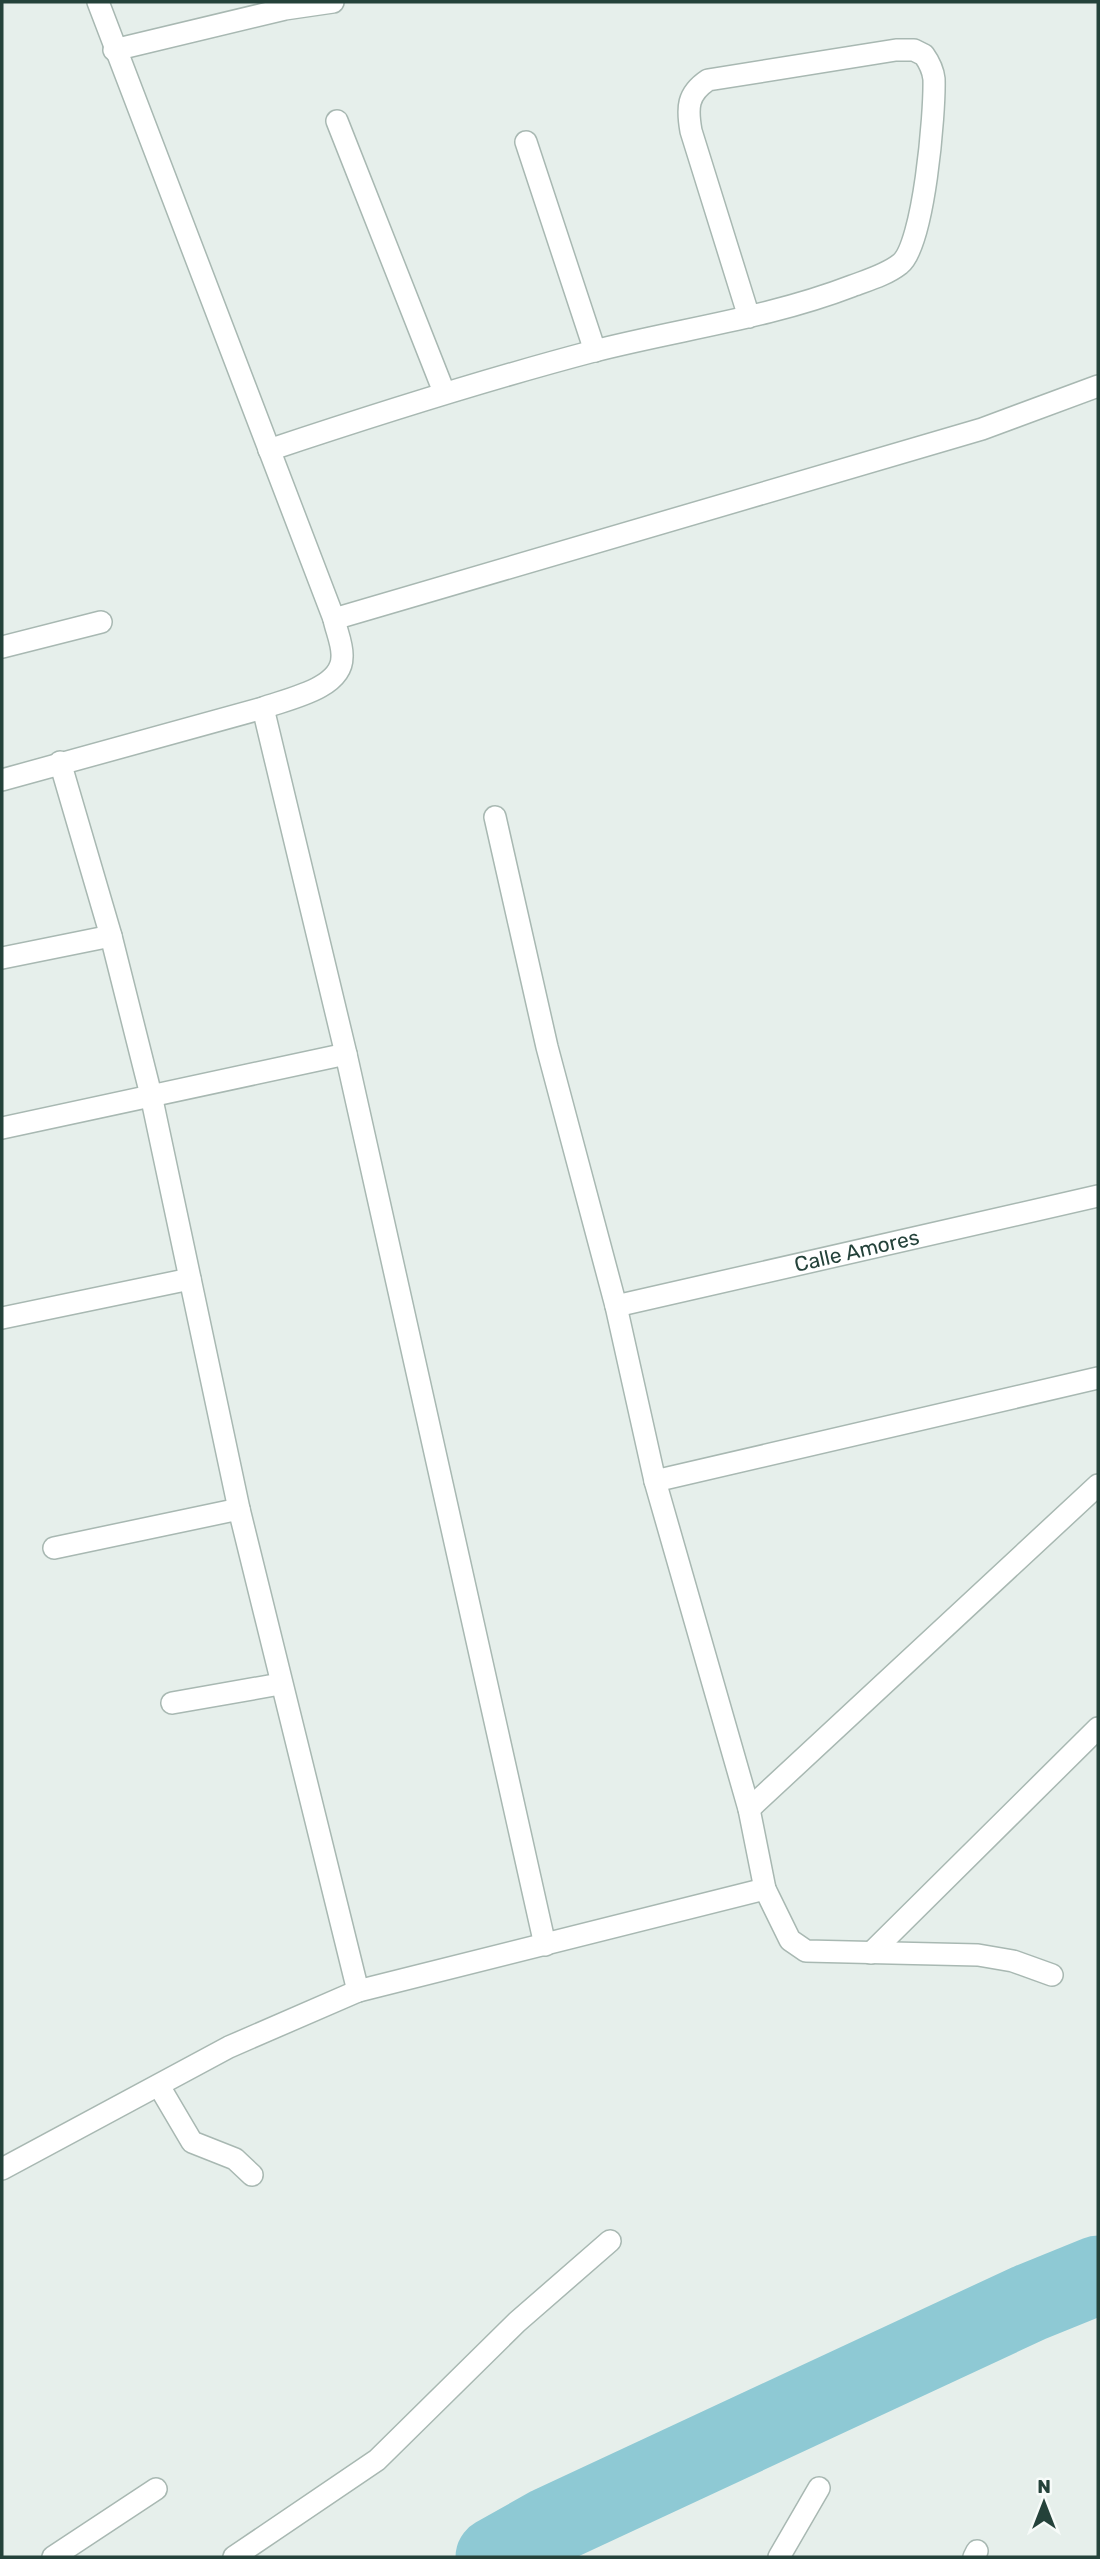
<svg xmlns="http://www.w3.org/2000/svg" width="1100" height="2559" viewBox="0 0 1100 2559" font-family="Rubik,sans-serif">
	<rect width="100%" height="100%" fill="#e6efeb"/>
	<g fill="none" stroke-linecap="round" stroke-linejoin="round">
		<polyline stroke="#8ec9d4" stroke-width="79" points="495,2557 550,2526 1029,2303 1098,2275"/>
		<defs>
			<g id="minor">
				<polyline points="98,2 334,619"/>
				<polyline points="114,50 285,9 333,2"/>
				<polyline points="337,121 444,392"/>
				<polyline points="526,142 595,351"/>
				<path d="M269,450C377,414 484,380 594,351C680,329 769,318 852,286C868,280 886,275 900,264C924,246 935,112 934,79C933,70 929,62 924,55L914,50H896L708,80C687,94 687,108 691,131L749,317"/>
				<polyline points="2,647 101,622"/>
				<path d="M263,708C287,699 342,689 342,657C343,645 336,630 334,619L982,429L1098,386"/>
				<polyline points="60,762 111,936 151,1095 239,1509 358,1991"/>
				<polyline points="2,780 263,708 346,1054 545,1945"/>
				<polyline points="495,817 547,1047 616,1306 655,1481 749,1809 765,1889 790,1940 806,1951 978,1955 1013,1961 1052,1975"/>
				<polyline points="2,958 111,936"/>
				<polyline points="2,1128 346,1054"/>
				<path id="s1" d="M616,1306L1098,1196"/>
				<polyline points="2,1318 190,1279"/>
				<polyline points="655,1481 1098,1378"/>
				<polyline points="54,1548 239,1509"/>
				<polyline points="172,1703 280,1684"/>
				<polyline points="749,1809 1098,1485"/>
				<polyline points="871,1953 1098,1728"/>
				<polyline points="159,2086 192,2142 235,2159 252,2175"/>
				<polyline points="2,2169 229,2047 358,1991 765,1889"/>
				<polyline points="53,2557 156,2489"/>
				<polyline points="234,2557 377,2460 517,2322 610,2241"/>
				<polyline points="779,2557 819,2488"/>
				<polyline points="974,2557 977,2551"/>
			</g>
		</defs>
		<use href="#minor" stroke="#a8b8b2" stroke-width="24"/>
		<use href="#minor" stroke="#fff" stroke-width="21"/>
	</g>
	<g text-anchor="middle" stroke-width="5" stroke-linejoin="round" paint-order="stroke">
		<g font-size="21" fill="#24423a" stroke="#f7fbf9">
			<text dy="7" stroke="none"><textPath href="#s1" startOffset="247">Calle Amores</textPath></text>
		</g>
	</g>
	<rect width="1100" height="2559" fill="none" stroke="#24423a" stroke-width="7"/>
	<g transform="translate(1044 2503)" stroke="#f7fbf9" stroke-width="5" paint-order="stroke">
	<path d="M0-5L12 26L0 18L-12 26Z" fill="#24423a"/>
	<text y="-10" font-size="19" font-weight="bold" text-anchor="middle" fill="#24423a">N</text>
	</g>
</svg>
